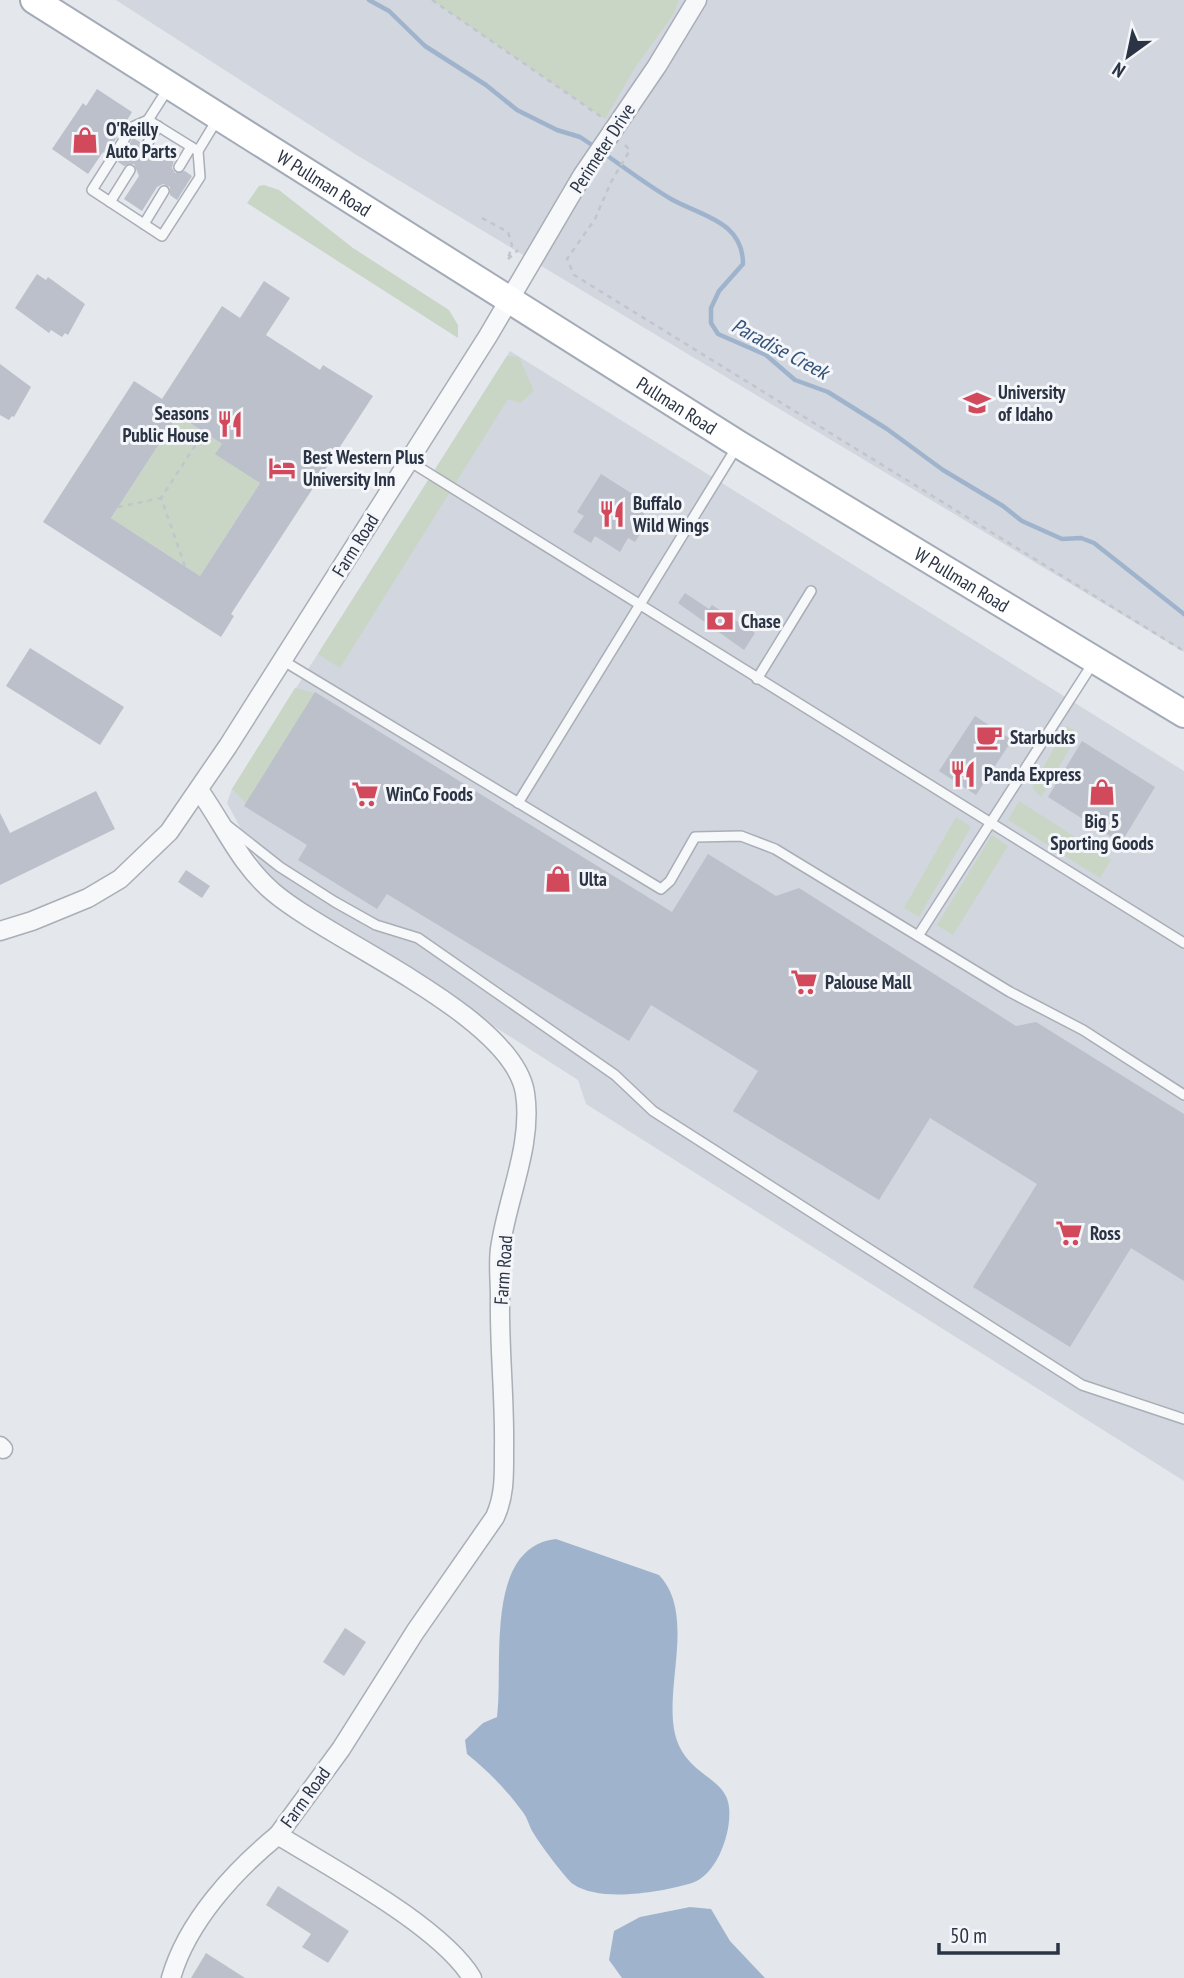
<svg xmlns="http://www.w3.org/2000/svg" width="1184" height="1978" viewBox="0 0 1184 1978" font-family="'PT Sans Narrow',sans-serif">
	<rect width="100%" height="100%" fill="#e4e7ec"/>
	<g fill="#d2d6de">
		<polygon points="116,0 1184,0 1184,652 355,154"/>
		<polygon points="510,351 1184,771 1184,1481 586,1104 578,1080 271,884 227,803 232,789"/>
	</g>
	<g fill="#c9d6c5">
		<polygon points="432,0 679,0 673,15 636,66 605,119"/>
		<polygon points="264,185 279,190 353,248 449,310 458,325 458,338 247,203 259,186"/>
		<polygon points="507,356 519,357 534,391 520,403 508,399 340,668 318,654"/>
		<polygon points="178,415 222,444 216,453 260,483 200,576 111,518"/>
		<polygon points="295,688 319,694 248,805 232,789"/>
		<polygon points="1066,726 1079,733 1041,797 1032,788"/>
		<polygon points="1019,801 1111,860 1100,878 1008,820"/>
		<polygon points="956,817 971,827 919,917 904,908"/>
		<polygon points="992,835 1008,846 953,935 937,925"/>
	</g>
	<g fill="#9fb4cc">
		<path d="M556,1539L659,1575C695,1613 666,1681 674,1729C682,1776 726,1775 729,1807C732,1832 717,1875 692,1883C662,1892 600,1903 573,1884C567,1880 539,1843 534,1834C529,1827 528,1818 522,1811C506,1789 488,1771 467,1754L465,1740L483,1723L497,1717C504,1667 483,1547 556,1539Z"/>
		<polygon points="690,1907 711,1909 730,1941 765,1978 622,1978 609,1960 614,1931 640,1917"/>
	</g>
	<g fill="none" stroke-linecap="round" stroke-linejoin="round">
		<g stroke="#9fb4cc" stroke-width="4.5">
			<polyline points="369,0 389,11 425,46 486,85 517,110 557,130 580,137 595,147"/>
			<path d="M602,152C625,168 647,185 671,199C701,216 743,221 743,264L719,291L711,308V323L718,334L766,355L795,380L828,392L887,429L943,470L1003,506L1022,521L1062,539L1081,538L1094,543L1184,614"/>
		</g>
	</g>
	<g fill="#bbc0ca" fill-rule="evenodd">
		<polygon points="97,89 132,112 106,155 103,152 88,174 52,149 83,103 86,106"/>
		<polygon points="133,138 140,142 142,152 155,151 156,149 174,160 172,168 175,173 185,171 192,176 177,200 170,195 170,187 163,184 157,187 142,211 124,199 139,176 134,164 124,166 118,162"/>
		<polygon points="37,274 46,280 48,277 85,304 68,335 65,333 62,337 51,330 49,333 15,308"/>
		<path d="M264,281L290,298L266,335L320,370L323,365L373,396L231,614L234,616L221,637L43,522L134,381L162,399L222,306L240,318ZM178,415L222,444L215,454L260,483L200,576L111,518Z"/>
		<polygon points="0,364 31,387 14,417 12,416 9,420 0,415"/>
		<polygon points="601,474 650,505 639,522 645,526 635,542 628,538 620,552 595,536 591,543 573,532 584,516 577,512"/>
		<polygon points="685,593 709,609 712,605 755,633 744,650 678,603"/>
		<polygon points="30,648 124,707 100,745 6,686"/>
		<polygon points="315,692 672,912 708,854 776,896 799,888 1016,1026 1036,1022 1184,1114 1184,1281 1131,1248 1070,1347 973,1287 1037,1184 930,1118 879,1200 733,1111 758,1071 651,1005 629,1041 387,894 377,909 298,860 307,845 244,806"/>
		<polygon points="975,716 1012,740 976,795 939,771"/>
		<polygon points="1082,741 1155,787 1121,843 1048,797"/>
		<polygon points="96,791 115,829 0,885 0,813 10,833"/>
		<polygon points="186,870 210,886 202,898 178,882"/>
		<polygon points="345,1628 366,1642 344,1676 323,1662"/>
		<polygon points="278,1886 349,1931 328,1963 302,1947 311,1934 266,1905"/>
		<polygon points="206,1953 245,1978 191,1978"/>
	</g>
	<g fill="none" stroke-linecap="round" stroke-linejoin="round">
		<defs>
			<g id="service">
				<polyline points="169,87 148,120 198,151 218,118"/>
				<polyline points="148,120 132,127 92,190 162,236 200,177 198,151"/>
				<polyline points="146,146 158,126"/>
				<polyline points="179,167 191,147"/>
				<polyline points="110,202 130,170"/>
				<polyline points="144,224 164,191"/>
				<polyline points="409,461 1184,943"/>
				<polyline points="282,660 661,889 670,881 695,837 741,836 775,849 1010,992 1083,1030 1184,1095"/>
				<polyline points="757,679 811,591"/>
				<polyline points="518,803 738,445"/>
				<polyline points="228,826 280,867 335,902 376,925 418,938 615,1075 653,1111 1082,1385 1184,1419"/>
				<polyline points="918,936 1093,663"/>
			</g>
			<g id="minor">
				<path d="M199,790C224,825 240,864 273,892C332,942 513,1016 525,1093C533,1145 507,1198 500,1249C498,1264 500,1281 500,1296C499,1348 505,1398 504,1450C504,1474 505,1495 495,1517L415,1632L341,1749L278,1835"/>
				<polyline points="0,931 32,921 88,898 120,879 169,832 228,746 488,336 582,176 657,66 697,0"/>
				<polyline points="0,1446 3,1449"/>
				<path d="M171,1978C187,1922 234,1871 278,1835C331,1868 442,1927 472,1978"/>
			</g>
			<g id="primary">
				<path id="s1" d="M34,0L738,444L1184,714"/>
			</g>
		</defs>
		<use href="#service" stroke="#a9aeb7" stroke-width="12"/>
		<use href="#minor" stroke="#a9aeb7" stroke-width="21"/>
		<use href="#primary" stroke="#a3abb8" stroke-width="30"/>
		<g stroke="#c2c5cb" stroke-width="2.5" stroke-dasharray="5 5" stroke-linecap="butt">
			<polyline points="432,0 603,118"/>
			<polyline points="625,145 630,150 611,182 595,219 567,259 574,275 1184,651"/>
			<polyline points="482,218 508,232 512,245 508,259"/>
			<polyline points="508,259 518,250"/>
			<polyline points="118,507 161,498"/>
			<polyline points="185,566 161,498 204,432"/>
		</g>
		<use href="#service" stroke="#f7f8fa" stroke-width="9"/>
		<use href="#minor" stroke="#f7f8fa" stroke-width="18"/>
		<use href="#primary" stroke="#fff" stroke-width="26"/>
	</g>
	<defs>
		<symbol id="shop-bare" viewBox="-9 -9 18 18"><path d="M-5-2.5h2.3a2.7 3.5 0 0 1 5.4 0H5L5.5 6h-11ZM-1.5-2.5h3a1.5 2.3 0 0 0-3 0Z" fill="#d1495b" stroke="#f4f6f9" stroke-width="2.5" paint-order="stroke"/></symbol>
		<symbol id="university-bare" viewBox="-9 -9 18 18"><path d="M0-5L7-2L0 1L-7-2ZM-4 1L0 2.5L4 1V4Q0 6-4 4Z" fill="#d1495b" stroke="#f4f6f9" stroke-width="2.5" paint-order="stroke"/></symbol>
		<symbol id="restaurant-bare" viewBox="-9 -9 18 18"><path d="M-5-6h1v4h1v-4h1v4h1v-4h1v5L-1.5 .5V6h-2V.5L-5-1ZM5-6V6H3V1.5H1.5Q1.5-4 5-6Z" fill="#d1495b" stroke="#f4f6f9" stroke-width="2.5" paint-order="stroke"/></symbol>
		<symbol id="hotel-bare" viewBox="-9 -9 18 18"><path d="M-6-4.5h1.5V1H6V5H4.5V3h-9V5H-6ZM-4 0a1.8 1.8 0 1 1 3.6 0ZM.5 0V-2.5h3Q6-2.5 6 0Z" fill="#d1495b" stroke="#f4f6f9" stroke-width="2.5" paint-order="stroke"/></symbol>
		<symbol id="bank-bare" viewBox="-9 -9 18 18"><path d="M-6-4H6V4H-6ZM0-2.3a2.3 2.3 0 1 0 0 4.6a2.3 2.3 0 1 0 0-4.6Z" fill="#d1495b" stroke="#f4f6f9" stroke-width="2.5" paint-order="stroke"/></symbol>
		<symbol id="cafe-bare" viewBox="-9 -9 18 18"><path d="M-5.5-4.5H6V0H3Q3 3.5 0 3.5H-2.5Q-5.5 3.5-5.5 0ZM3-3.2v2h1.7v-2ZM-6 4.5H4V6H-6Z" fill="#d1495b" stroke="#f4f6f9" stroke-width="2.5" paint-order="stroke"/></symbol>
		<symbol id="supermarket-bare" viewBox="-9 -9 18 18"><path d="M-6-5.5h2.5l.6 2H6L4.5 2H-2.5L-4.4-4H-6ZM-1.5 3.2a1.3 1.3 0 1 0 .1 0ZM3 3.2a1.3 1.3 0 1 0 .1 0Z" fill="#d1495b" stroke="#f4f6f9" stroke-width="2.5" paint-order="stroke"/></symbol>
	</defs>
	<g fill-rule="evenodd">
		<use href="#shop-bare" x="66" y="121" width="38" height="38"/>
		<use href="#university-bare" x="958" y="384" width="38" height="38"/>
		<use href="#restaurant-bare" x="211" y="405" width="38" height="38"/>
		<use href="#hotel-bare" x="263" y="449" width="38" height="38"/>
		<use href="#restaurant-bare" x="593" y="495" width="38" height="38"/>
		<use href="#bank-bare" x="701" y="602" width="38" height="38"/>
		<use href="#cafe-bare" x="970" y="718" width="38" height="38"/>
		<use href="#restaurant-bare" x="944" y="755" width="38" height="38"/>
		<use href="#shop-bare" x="1083" y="773" width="38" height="38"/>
		<use href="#supermarket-bare" x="346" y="775" width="38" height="38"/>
		<use href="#shop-bare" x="539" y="860" width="38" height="38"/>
		<use href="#supermarket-bare" x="785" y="963" width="38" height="38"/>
		<use href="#supermarket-bare" x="1050" y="1214" width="38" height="38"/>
	</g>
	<g text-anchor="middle" stroke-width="6" stroke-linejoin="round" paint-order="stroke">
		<g font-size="19" font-weight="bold" fill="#2b3445" stroke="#f4f6f9" text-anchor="start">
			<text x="106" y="136">O'Reilly<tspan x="106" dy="22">Auto Parts</tspan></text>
			<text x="998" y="399">University<tspan x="998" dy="22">of Idaho</tspan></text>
			<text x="209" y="420" text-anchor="end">Seasons<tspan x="209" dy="22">Public House</tspan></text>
			<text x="303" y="464">Best Western Plus<tspan x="303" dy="22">University Inn</tspan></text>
			<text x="633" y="510">Buffalo<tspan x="633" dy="22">Wild Wings</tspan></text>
			<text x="741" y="628">Chase</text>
			<text x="1010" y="744">Starbucks</text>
			<text x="984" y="781">Panda Express</text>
			<text x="386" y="801">WinCo Foods</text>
			<text x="1102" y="828" text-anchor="middle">Big 5<tspan x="1102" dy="22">Sporting Goods</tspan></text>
			<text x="579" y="886">Ulta</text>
			<text x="825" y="989">Palouse Mall</text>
			<text x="1090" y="1240">Ross</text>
		</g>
		<g font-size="19" fill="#2b3445" stroke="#f4f6f9">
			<text transform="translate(602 148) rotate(-57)" y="7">Perimeter Drive</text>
			<text dy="7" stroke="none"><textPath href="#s1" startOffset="343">W Pullman Road</textPath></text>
			<text dy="7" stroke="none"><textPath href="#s1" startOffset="760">Pullman Road</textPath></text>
			<text transform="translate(355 545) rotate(-58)" y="7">Farm Road</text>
			<text dy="7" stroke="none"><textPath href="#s1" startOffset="1094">W Pullman Road</textPath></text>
			<text transform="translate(503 1270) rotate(-86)" y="7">Farm Road</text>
			<text transform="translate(305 1797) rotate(-54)" y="7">Farm Road</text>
		</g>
		<g font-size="21" font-style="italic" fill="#34527a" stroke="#f4f6f9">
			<text transform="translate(780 349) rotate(28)" y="7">Paradise Creek</text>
		</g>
	</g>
	<g transform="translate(1128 56) rotate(213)" stroke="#f4f6f9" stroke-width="5" paint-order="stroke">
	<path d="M0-5L12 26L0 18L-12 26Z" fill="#2b3445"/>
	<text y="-10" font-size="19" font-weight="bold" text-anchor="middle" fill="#2b3445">N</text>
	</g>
	<path d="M939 1943v10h119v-10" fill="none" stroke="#2b3445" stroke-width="3.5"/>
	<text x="950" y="1943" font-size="21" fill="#2b3445" stroke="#f4f6f9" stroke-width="5" paint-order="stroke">50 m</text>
</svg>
